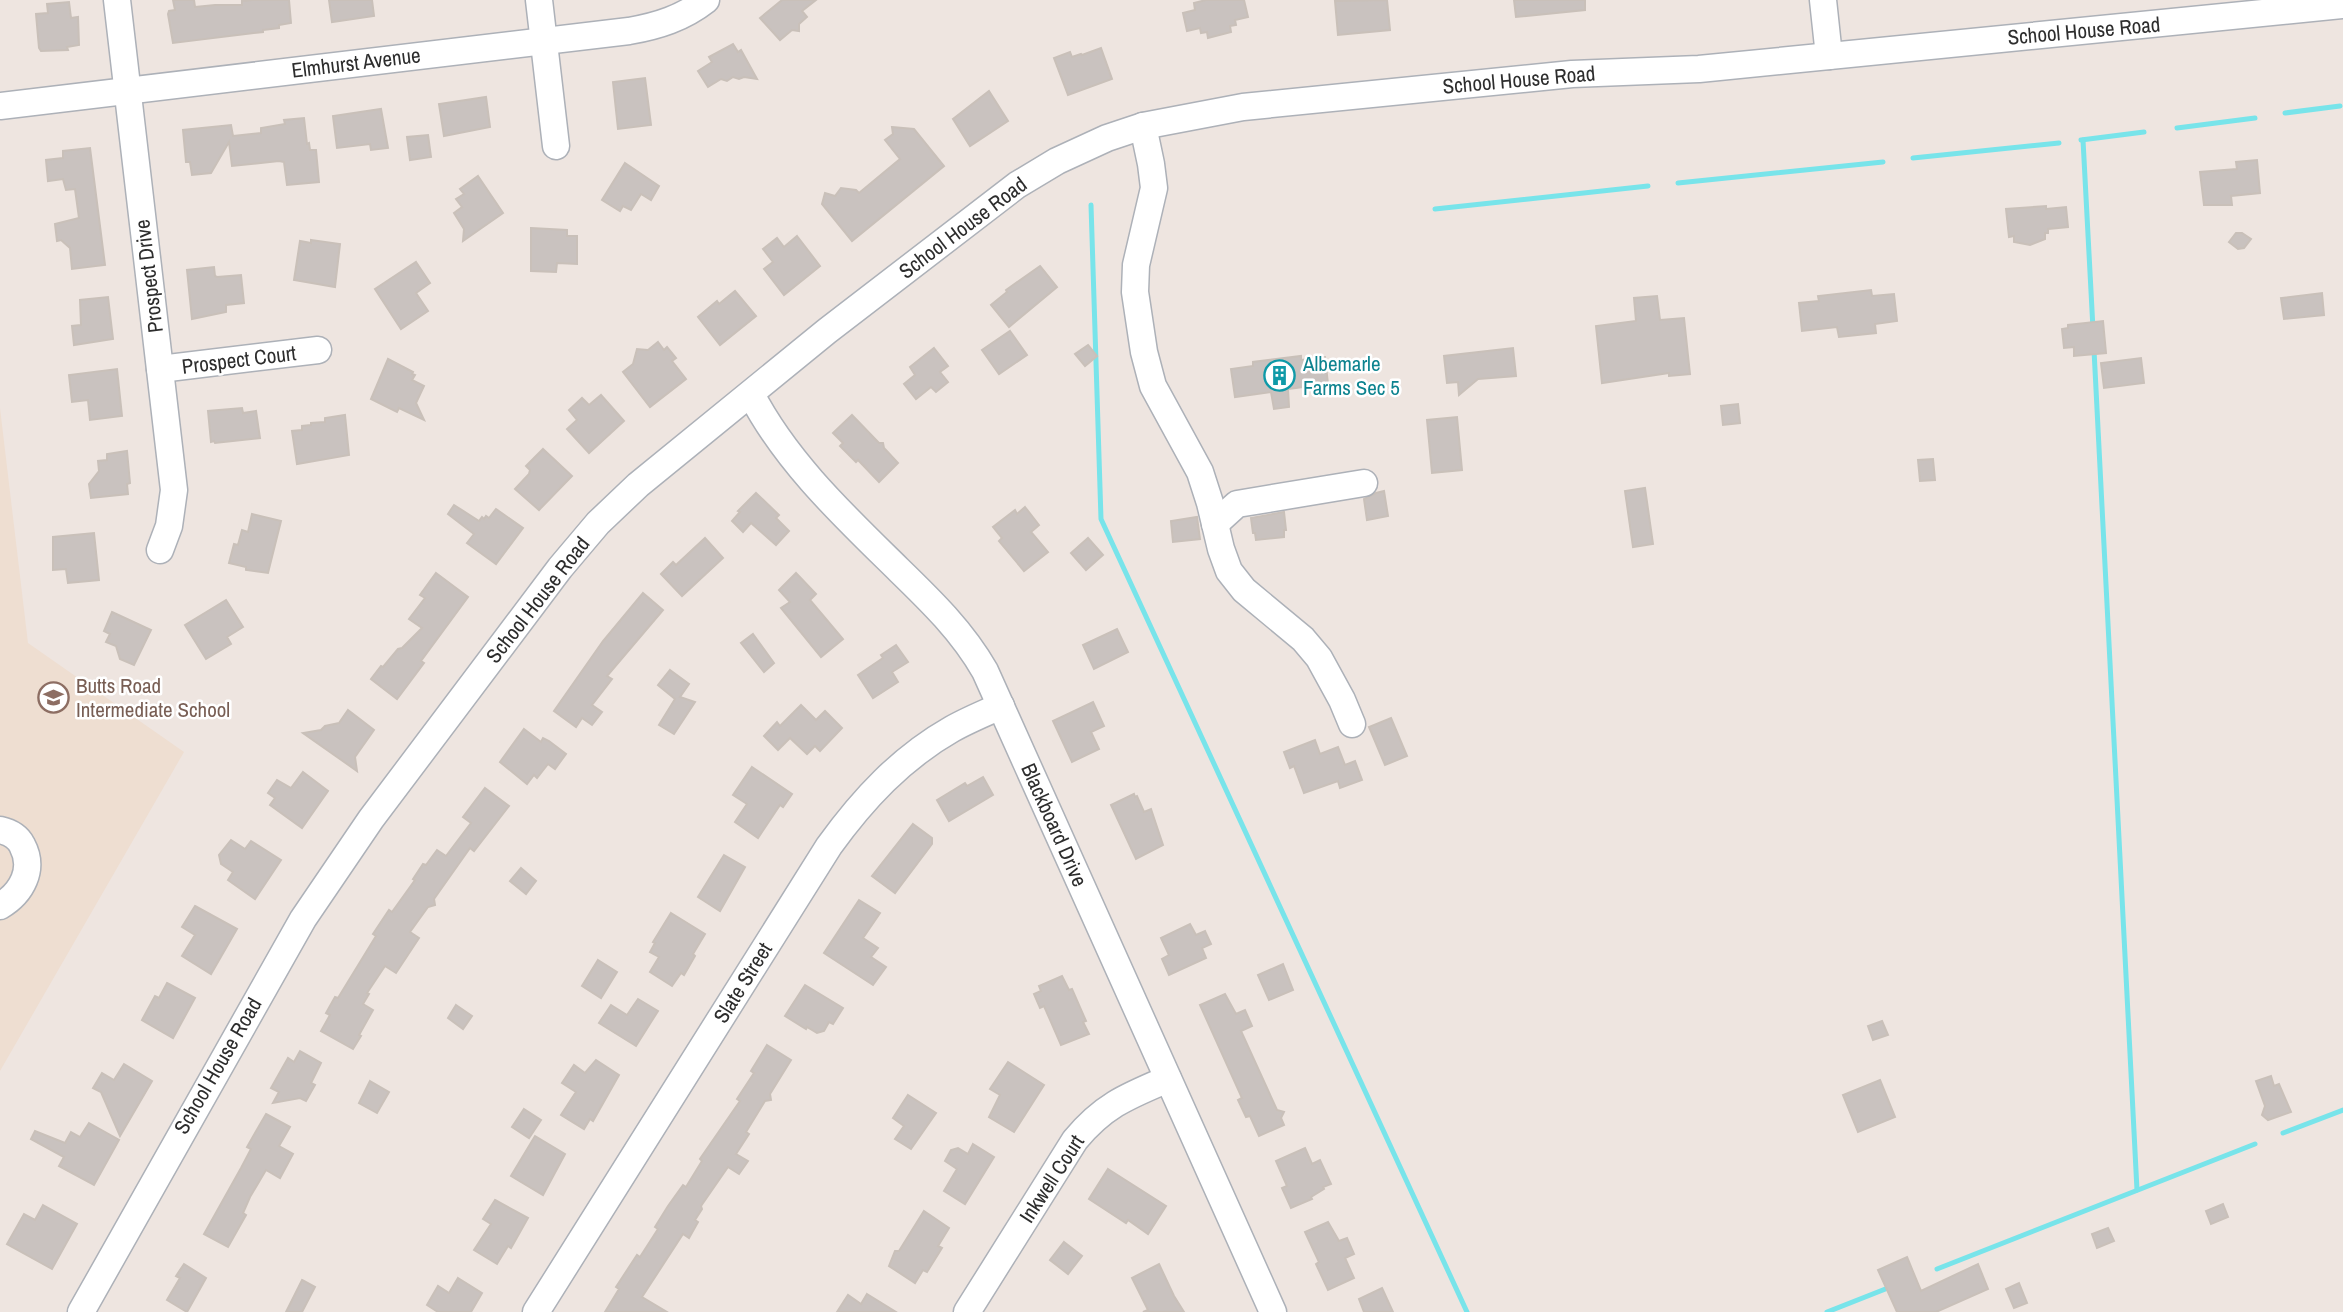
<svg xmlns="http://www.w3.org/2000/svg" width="2343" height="1312" viewBox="0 0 2343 1312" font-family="'Archivo Narrow',sans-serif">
	<rect width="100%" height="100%" fill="#eee5e0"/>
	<polygon fill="#eeded1" points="0,408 28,643 184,752 0,1071"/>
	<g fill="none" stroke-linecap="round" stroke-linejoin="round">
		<g stroke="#78e4ea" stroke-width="5">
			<polyline points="2285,113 2340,106"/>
			<polyline points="2177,128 2255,118"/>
			<polyline points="2081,140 2144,132"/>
			<polyline points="2083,140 2093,329"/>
			<polyline points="1913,158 2059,143"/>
			<polyline points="1678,183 1883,162"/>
			<polyline points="1091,205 1101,519 1467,1312"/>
			<polyline points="1435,209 1648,186"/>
			<polyline points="2094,350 2137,1190"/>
			<polyline points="2283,1133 2343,1110"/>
			<polyline points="1937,1269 2255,1144"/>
			<polyline points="1827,1312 1893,1286"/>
		</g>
	</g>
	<g fill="#c9c2bf" stroke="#c9c0b9" stroke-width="2">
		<polygon points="173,0 194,0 195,7 215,5 242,5 242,1 252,0 289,0 291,23 279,25 279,28 263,30 263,32 173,43 168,14 169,11 175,10"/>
		<polygon points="329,0 372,0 374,16 332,22"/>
		<polygon points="782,0 816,0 802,11 807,17 799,24 799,31 792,30 780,40 760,18"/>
		<polygon points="1206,0 1244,0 1248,17 1235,20 1236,25 1230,26 1231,32 1208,38 1207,32 1201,33 1200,28 1187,31 1183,13 1195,10 1194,3"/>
		<polygon points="1387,0 1390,30 1338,35 1335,1"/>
		<polygon points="1514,0 1585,0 1585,10 1516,17"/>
		<polygon points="69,2 71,18 78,17 79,45 67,47 68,50 41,51 39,48 36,14 48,13 47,4"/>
		<polygon points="733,44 738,52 741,50 757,79 744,77 739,79 733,77 727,81 721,79 708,87 698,71 712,62 709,57"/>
		<polygon points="1101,48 1112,79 1068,95 1054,58 1070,52 1072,57 1081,54 1082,55"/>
		<polygon points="645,78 651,125 618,129 613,82"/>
		<polygon points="989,91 1008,121 970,146 953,119"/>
		<polygon points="486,97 490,127 444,136 439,104"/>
		<polygon points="381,109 388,148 371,150 370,144 337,148 333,116"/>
		<polygon points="304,118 307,144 309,143 310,150 316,150 319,182 287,185 284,162 279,161 232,166 229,142 211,173 192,175 190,162 186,162 183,130 231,125 233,136 261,133 261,128 285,124 284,120"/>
		<polygon points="892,127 914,129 944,166 852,241 822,204 825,193 835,196 841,188 856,190 859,193 900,159 885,140 893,134"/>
		<polygon points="428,135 431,157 410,160 407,137"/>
		<polygon points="90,148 105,265 72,269 70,248 61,240 57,241 55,224 79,218 75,189 66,190 63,179 48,181 46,160 63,158 63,151"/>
		<polygon points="2257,160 2260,193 2231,196 2232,205 2204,205 2200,172 2237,169 2236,162"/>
		<polygon points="625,163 659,186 651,200 641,194 631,210 623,206 620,211 602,200"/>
		<polygon points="478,176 503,213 463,241 464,229 454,213 462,207 456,199 464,194 460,189"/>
		<polygon points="2046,206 2046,209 2066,207 2068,227 2048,229 2048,233 2045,233 2045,239 2030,245 2014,242 2014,236 2009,237 2006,209"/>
		<polygon points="531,228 567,230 567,236 577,236 577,264 557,263 556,272 531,271"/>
		<polygon points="2236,233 2242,233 2251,239 2244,248 2238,249 2229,242"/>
		<polygon points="797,236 820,266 784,295 764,269 773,262 763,249 777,238 784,247"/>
		<polygon points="311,240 340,244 335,287 294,280 300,241 311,243"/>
		<polygon points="416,262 430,283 416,293 428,311 401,329 375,289"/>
		<polygon points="1040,266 1057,287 1009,327 991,305 1007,292 1006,290"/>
		<polygon points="214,267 215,276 217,277 241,275 244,303 226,305 226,312 192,319 187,270"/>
		<polygon points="1871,290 1872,296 1894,294 1897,321 1875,324 1876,333 1839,337 1837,327 1802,331 1799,303 1819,301 1818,296"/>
		<polygon points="735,291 756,316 720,345 698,317 717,301 719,304"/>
		<polygon points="2322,293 2324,315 2284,319 2281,298"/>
		<polygon points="1657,296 1660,320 1684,318 1690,374 1669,376 1669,373 1602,383 1596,326 1636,321 1634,298"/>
		<polygon points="108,297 113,339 74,345 72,326 81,325 80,300"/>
		<polygon points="2103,321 2106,353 2074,356 2074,347 2064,348 2062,329 2068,328 2068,325"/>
		<polygon points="1010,331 1027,355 999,374 982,350"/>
		<polygon points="658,342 664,350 667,347 676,358 672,361 686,379 650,407 623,372 633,364 637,349 648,350"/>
		<polygon points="1088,345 1097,356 1085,366 1075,354"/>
		<polygon points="934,348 948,366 940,372 948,382 936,392 931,387 916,399 904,384 915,375 910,367"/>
		<polygon points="1513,348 1516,376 1478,379 1459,395 1458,382 1447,383 1444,356"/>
		<polygon points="1301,356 1301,360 1325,357 1328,384 1288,389 1289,407 1274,409 1271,392 1235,397 1231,369 1253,366 1253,362"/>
		<polygon points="2141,358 2144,383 2104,388 2101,363"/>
		<polygon points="388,359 413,372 412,374 415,375 412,380 424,386 416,403 424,420 399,408 397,412 371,399"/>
		<polygon points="117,369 122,416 90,420 88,400 72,402 69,375"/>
		<polygon points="601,395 624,421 589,453 567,429 577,420 569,410 582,398 589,405"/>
		<polygon points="1738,404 1740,423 1723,425 1721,406"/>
		<polygon points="242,408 243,413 256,411 260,438 215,443 214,441 211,442 208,411"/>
		<polygon points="345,415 349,455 297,464 292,431 302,430 302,426 311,425 311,423 325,422 325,418"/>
		<polygon points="852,415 879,443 883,443 884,448 898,463 879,482 858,460 856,462 840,446 843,443 833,433"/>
		<polygon points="1457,417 1462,470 1432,473 1427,420"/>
		<polygon points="543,449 572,476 539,510 515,489 529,474 530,470 526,466"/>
		<polygon points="127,451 130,483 127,484 128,494 91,498 89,484 99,471 98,461 107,460 107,454"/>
		<polygon points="1933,459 1935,480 1920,481 1918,460"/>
		<polygon points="1645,488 1653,544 1633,547 1625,491"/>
		<polygon points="1384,491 1388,516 1367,520 1364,499 1376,493"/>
		<polygon points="756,493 779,515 776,518 789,531 776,545 751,523 743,532 732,521 740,512 738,511"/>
		<polygon points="454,505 479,521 482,517 484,519 486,516 489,518 496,509 523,528 496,564 467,543 474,534 448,514"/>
		<polygon points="1025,507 1039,525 1031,532 1048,552 1024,571 999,541 1002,538 993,527 1015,510 1017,514"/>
		<polygon points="1284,512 1286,530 1284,530 1284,537 1256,540 1255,533 1253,533 1251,518"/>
		<polygon points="252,514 281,521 268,573 246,570 246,567 229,563 234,544 238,545 242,530 248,532"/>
		<polygon points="1197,517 1200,539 1173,542 1171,521"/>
		<polygon points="94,533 99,580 68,583 66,569 53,570 53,537"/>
		<polygon points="705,538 723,558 682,596 661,574 673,562 676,565"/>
		<polygon points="1088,538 1103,555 1086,570 1071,553"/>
		<polygon points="436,573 468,597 421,661 424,663 397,699 371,679 381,666 383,667 398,649 402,648 422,628 409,619 425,598 420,595"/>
		<polygon points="796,573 816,594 810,600 843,639 821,657 781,608 790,602 779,590"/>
		<polygon points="643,593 663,610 607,676 612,679 592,705 602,712 592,725 582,718 576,727 554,711 603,641"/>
		<polygon points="226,600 243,627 227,637 231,644 206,659 185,625"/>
		<polygon points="112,612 151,630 134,665 120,659 116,646 106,642 110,634 104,631"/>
		<polygon points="1117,629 1128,652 1094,669 1083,645"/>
		<polygon points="753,634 774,663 764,672 741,643"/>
		<polygon points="896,645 908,662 892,672 898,682 873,698 858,675 883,658 881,655"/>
		<polygon points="670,670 689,684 680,697 695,702 674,734 659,725 675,699 658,685"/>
		<polygon points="1093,702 1104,726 1091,732 1099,749 1072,762 1053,721"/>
		<polygon points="801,705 816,720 825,711 842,728 820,751 815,746 807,754 790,738 778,750 764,736 777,722 780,726"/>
		<polygon points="348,710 374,730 355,757 357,771 303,733 321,730 325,726 339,723"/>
		<polygon points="1391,718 1407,756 1385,765 1369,727"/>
		<polygon points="524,729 541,742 543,738 549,741 566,754 555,769 548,764 537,778 534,775 527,784 500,762"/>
		<polygon points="1315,740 1320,754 1338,747 1345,765 1355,761 1362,780 1340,788 1338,781 1304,793 1294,766 1290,768 1284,752"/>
		<polygon points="752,767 792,794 783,807 780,805 758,838 735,822 747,804 733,795"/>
		<polygon points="303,772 328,791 302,828 270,805 275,798 268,793 277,780 291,788"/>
		<polygon points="983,777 993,795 949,821 937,800 965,783 967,786"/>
		<polygon points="485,788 509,806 474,851 470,848 434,899 435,905 428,907 410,932 419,938 396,973 385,966 367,993 369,994 363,1004 373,1010 359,1035 361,1036 353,1049 321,1031 330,1015 326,1013 335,997 338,998 376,936 373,934 389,910 392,912 415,880 413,879 423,864 426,865 437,850 446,856 471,823 463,817"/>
		<polygon points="1134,794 1135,797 1137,796 1144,812 1151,809 1163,845 1136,859 1111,805"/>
		<polygon points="913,824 932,838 932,844 895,893 872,876"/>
		<polygon points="231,840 245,849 251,841 281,860 255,899 228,880 233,872 221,864 219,855"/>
		<polygon points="724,855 745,867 720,911 698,897"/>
		<polygon points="521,868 536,881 526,894 510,881"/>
		<polygon points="859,900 880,913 863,938 878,948 871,957 886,967 873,985 824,953"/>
		<polygon points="195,906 237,929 211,974 182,956 195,935 182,927"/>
		<polygon points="671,913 705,934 693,954 695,956 684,975 681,973 672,986 650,972 659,957 650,952 655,943 653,942"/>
		<polygon points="1190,924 1196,935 1205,931 1211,944 1202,948 1206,958 1169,975 1162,959 1169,955 1161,938"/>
		<polygon points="598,960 617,972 601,998 582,986"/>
		<polygon points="1283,964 1293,990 1269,1000 1258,975"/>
		<polygon points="1062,976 1069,990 1072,989 1086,1021 1083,1022 1089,1034 1061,1045 1044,1006 1040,1008 1034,994 1041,991 1039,986"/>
		<polygon points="167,983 195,998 173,1038 142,1020 155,996 159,998"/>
		<polygon points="805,985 843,1008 833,1024 829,1022 824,1031 817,1033 807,1027 806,1029 785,1016"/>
		<polygon points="1225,994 1236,1014 1245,1010 1252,1026 1241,1031 1277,1110 1284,1112 1281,1118 1284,1125 1259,1136 1250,1116 1246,1117 1238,1100 1242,1098 1200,1005"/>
		<polygon points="638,999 658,1011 636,1046 599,1023 611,1005 627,1015"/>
		<polygon points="456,1005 472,1016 463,1029 448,1018"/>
		<polygon points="1882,1021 1888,1035 1873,1040 1868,1026"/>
		<polygon points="767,1045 791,1060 770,1094 771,1100 765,1101 746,1132 749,1134 736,1154 748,1161 739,1174 728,1167 701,1206 702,1209 695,1220 698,1222 689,1238 683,1234 642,1297 667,1312 605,1312 619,1289 616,1287 637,1255 640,1257 658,1229 655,1227 668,1206 683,1185 686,1187 702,1161 700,1159 740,1101 737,1099 754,1073 751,1071"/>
		<polygon points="300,1051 321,1063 311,1083 315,1085 306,1101 300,1098 273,1103 279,1092 271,1088 288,1058 294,1062"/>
		<polygon points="596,1060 619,1075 593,1121 590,1119 584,1129 561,1115 576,1092 562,1083 574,1065 585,1073"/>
		<polygon points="1008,1062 1044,1085 1014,1132 989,1117 1000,1095 990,1089"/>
		<polygon points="124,1064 152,1081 120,1136 101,1092 93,1088 102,1073 114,1080"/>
		<polygon points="2271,1076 2274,1086 2279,1084 2291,1112 2268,1120 2262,1115 2265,1106 2256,1081"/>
		<polygon points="1880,1080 1895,1117 1858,1132 1843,1095"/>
		<polygon points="370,1081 389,1092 377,1113 359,1103"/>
		<polygon points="908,1095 936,1113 911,1149 895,1139 904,1126 893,1118"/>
		<polygon points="524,1109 541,1120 529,1138 512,1127"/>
		<polygon points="266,1114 290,1127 279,1146 293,1154 280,1178 266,1170 250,1197 243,1213 246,1215 228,1247 204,1234 241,1168 251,1149 247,1147"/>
		<polygon points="89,1123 119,1140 94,1185 59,1166 64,1157 31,1139 35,1131 65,1143 71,1132 80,1137"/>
		<polygon points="535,1136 565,1154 543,1195 511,1176"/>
		<polygon points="973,1144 994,1157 965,1204 944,1191 957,1169 945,1161 951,1150 958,1148 968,1154"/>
		<polygon points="1305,1148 1312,1164 1320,1160 1331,1184 1323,1187 1324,1189 1311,1197 1312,1199 1291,1208 1282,1188 1287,1186 1276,1161"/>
		<polygon points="1108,1169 1166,1206 1148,1234 1128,1220 1126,1223 1089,1199"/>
		<polygon points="495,1200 528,1218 511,1248 508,1246 497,1264 474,1250 491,1224 483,1219"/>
		<polygon points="2223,1204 2228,1217 2211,1224 2206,1211"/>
		<polygon points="43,1205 77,1224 52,1269 7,1244 24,1214 35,1220"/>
		<polygon points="924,1211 949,1228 938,1246 942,1248 927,1272 923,1270 915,1283 889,1266 895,1251 899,1251"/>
		<polygon points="1328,1222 1339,1241 1347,1238 1354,1254 1345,1258 1354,1278 1328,1290 1316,1264 1319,1262 1305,1232"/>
		<polygon points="2108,1228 2114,1241 2097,1248 2092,1234"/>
		<polygon points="1064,1242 1082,1256 1068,1274 1050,1260"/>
		<polygon points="1907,1257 1921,1291 1978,1264 1988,1289 1936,1312 1897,1312 1878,1270"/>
		<polygon points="184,1264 206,1278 187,1312 167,1300 180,1278 176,1276"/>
		<polygon points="1159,1264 1174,1296 1184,1312 1143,1312 1148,1310 1132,1278"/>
		<polygon points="458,1278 482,1293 471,1312 438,1312 427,1305 438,1286 449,1293"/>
		<polygon points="302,1280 315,1287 302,1312 286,1312"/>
		<polygon points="2019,1283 2027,1303 2014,1308 2006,1289"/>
		<polygon points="1382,1288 1393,1312 1364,1312 1359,1299"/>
		<polygon points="867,1294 896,1312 837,1312 848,1295 861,1304"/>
	</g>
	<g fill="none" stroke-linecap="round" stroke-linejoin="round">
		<defs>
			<g id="minor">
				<polyline points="117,0 174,490 169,526 160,550"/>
				<polyline points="539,0 556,146"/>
				<polyline points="1823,0 1829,56"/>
				<path d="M0,106L629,31C658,26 683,18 706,0"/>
				<polyline points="1143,126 1151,164 1154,188 1136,265 1135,292 1144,352 1153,386 1200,472 1210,503 1221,549 1229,571 1244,590 1303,639 1319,658 1342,700 1352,724"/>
				<polyline points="160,369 318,350"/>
				<path d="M751,394C786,462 844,516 898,569C931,601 962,631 985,671L1273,1312"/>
				<polyline points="1215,524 1237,504 1364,483"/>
				<path d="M0,830C9,832 18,837 22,845C35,869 22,893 0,906"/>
				<polyline points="81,1312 303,919 371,819 560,568 598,523 638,485 827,331 1017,185 1057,161 1107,138 1143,126 1243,107 1572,74 1699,69 2343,5"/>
				<path d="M536,1312L829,846C863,799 901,758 952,729C968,720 985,713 1001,706"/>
				<path d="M967,1312L1075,1140C1104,1105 1128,1096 1168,1079"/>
			</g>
		</defs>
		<use href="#minor" stroke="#adb1b8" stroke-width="29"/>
		<use href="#minor" stroke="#fff" stroke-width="26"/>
	</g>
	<defs>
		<symbol id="building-ring" viewBox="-11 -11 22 22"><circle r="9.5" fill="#fff" stroke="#0f9aa8" stroke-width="1.5"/><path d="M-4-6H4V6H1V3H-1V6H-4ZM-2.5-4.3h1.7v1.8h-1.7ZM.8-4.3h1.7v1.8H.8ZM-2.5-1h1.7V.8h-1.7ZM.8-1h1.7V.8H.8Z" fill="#0f9aa8"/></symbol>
		<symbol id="school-ring" viewBox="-11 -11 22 22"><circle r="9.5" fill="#fff" stroke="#8d6e63" stroke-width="1.5"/><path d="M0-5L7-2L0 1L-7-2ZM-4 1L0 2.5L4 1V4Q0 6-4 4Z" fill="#8d6e63"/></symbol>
	</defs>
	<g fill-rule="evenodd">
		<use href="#building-ring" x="1262" y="358" width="35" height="35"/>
		<use href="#school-ring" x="36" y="680" width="35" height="35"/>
	</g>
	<g text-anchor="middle" stroke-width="5" stroke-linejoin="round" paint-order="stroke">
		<g font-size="21" fill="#2d2d2d" stroke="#fff">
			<text transform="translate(2084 31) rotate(-5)" y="7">School House Road</text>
			<text transform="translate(356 63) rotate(-7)" y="7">Elmhurst Avenue</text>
			<text transform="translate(1519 80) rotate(-5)" y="7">School House Road</text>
			<text transform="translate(963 228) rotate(-37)" y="7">School House Road</text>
			<text transform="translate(149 276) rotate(-97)" y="7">Prospect Drive</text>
			<text transform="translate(239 360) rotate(-7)" y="7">Prospect Court</text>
			<text transform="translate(538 600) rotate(-52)" y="7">School House Road</text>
			<text transform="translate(1054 825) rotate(66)" y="7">Blackboard Drive</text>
			<text transform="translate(743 983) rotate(-58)" y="7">Slate Street</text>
			<text transform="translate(218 1066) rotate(-60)" y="7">School House Road</text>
			<text transform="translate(1052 1179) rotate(-57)" y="7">Inkwell Court</text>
		</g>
		<g font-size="21" fill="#0d838f" stroke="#fff" text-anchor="start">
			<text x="1303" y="371">Albemarle<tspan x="1303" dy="24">Farms Sec 5</tspan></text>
		</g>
		<g font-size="21" fill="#785e54" stroke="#fff" text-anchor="start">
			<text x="76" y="693">Butts Road<tspan x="76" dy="24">Intermediate School</tspan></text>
		</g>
	</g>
</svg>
